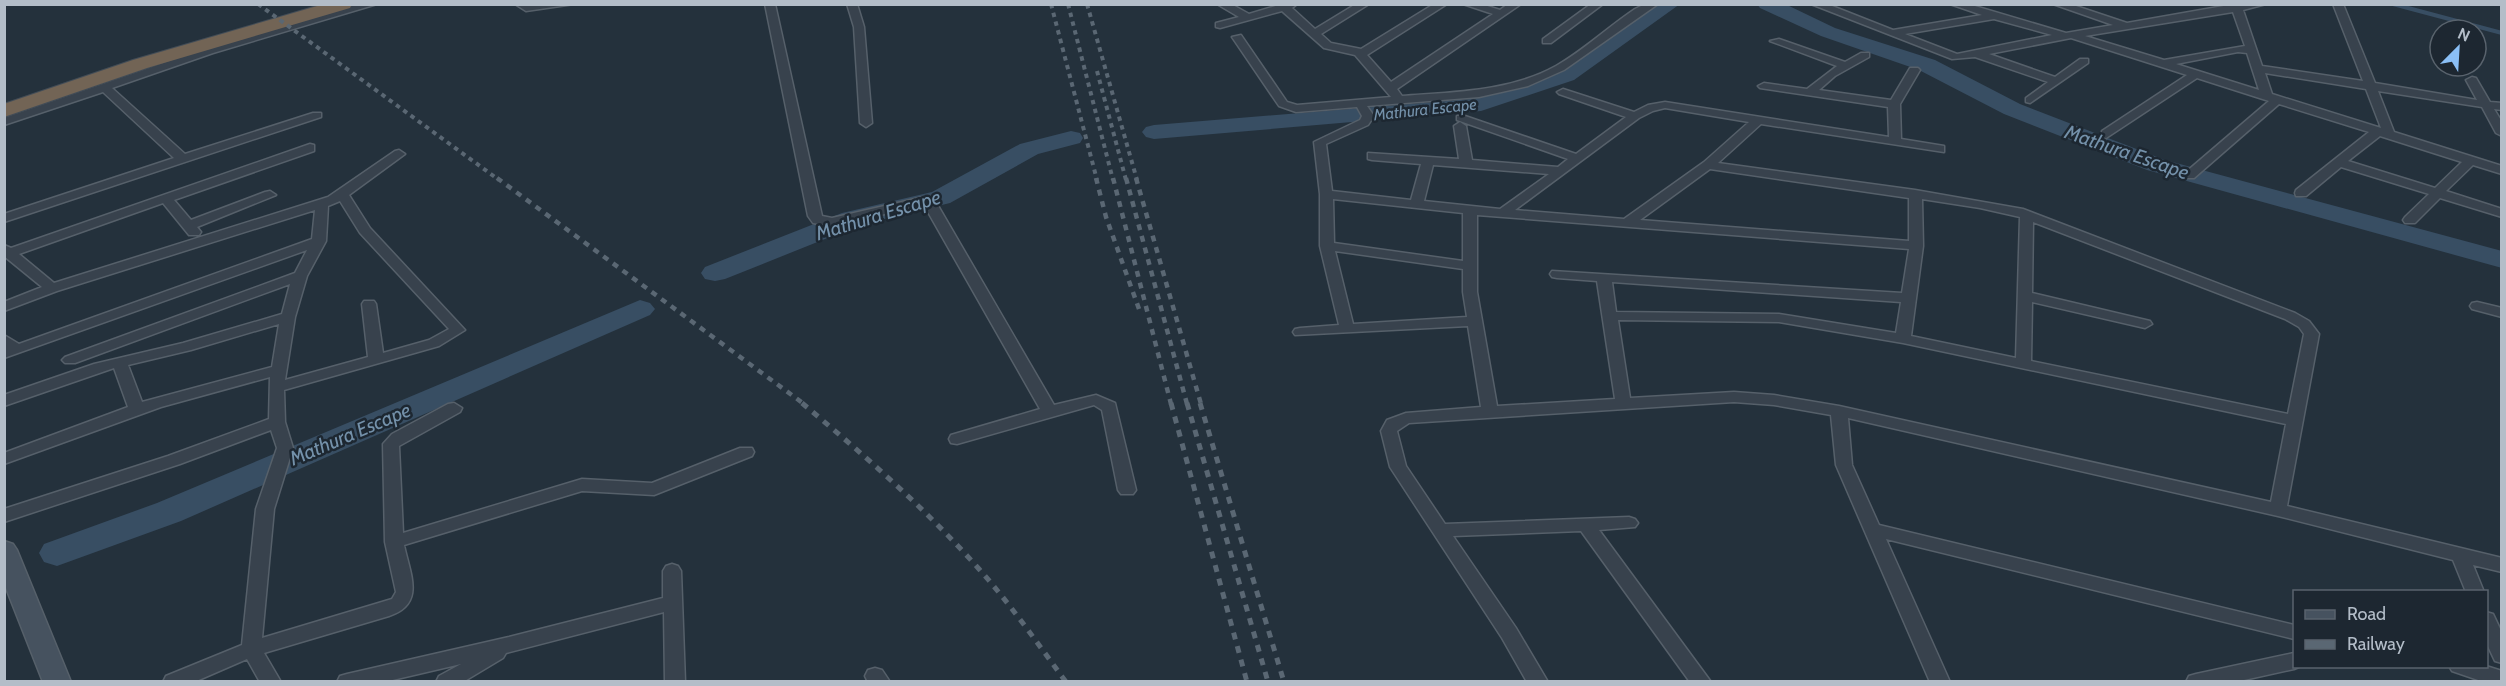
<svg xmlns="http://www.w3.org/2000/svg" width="2506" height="686" viewBox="0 0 2506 686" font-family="Cabin,sans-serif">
	<rect width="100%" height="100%" fill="#24313c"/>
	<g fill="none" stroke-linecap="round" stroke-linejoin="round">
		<polyline stroke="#384e63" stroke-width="4" points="2393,4 2502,33"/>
		<g fill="#384e63" fill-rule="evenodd">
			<polygon points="1656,4 1680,4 1574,80 1481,111 1154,139 1146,137 1142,132 1146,127 1154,125 1471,99 1558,70"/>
			<polygon points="1757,4 1785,4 1835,28 1935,60 2020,104 2165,160 2502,251 2502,268 2147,170 2004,114 1919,70 1821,36 1760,8"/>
			<polygon points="1071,131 1080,133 1083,138 1080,143 1038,154 950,203 860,225 725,279 715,281 705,279 701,273 705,267 842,213 932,192 1020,144"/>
			<polygon points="640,300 650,303 655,309 650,315 181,521 57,566 44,562 39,553 44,544 157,503"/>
		</g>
		<defs>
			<g id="street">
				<polygon points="359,4 377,4 213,53 112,88 185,154 313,113 321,113 321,117 4,222 4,214 174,158 103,92 4,125 4,118 205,49"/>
				<polygon points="515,4 574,4 526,11"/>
				<polygon points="765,4 775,4 822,216 832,218 928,196 933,197 1054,405 1096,395 1115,403 1136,490 1133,494 1121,494 1118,490 1102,410 1094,405 957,444 951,443 949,439 951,435 1040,409 924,205 832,226 813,223 808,216"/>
				<polygon points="847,4 857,4 864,27 872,123 866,127 860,123 854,27"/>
				<path d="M1217,4H1231L1249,14L1282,4H1297L1292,8L1315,29L1356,4H1369L1321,34L1331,43L1361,49L1434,4H1447L1367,55L1391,82L1493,14L1463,4H1481L1500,10L1508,4H1521L1397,89L1402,96C1454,92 1509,92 1556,66C1584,50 1608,27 1635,9L1645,4H1658L1564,70L1528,86L1479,97L1367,106L1374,116L1368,125L1326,144L1332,191L1411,200L1421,164L1372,160L1368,159V153L1459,159L1454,126L1460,122L1466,126L1472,160L1558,167L1568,159L1457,120V116H1465L1576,154L1626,117L1559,94L1557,92L1563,89L1634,112L1648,105L1665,102L1889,137L1888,107L1760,88L1758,86L1764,83L1807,89L1837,66L1770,41L1779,39L1845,62L1861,53H1869V57L1835,76L1819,90L1891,100L1910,68H1918L1920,70L1900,104L1901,139L1944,146V152L1761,124L1718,163L1915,190L2023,209L2295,313L2309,321L2319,334L2287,506L2502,558V572L2473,565L2484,592H2466L2453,560L2278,516L1848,418L1852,465L1879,525L2294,625V639L1886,539L1950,682H1930L1836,465L1831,415L1774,405L1734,402L1409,423L1397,431L1406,466L1445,524L1629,517L1635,519L1638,523L1635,527L1599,530L1711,682H1690L1581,531L1453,536L1516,628L1548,682H1527L1502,638L1390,467L1381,431L1387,420L1406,413L1481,407L1468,326L1295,335L1293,332L1295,329L1300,328L1339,325L1320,246V194L1314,142L1360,120L1362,116L1357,107L1296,112L1279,106L1232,37L1241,35L1287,102L1297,105L1391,97L1355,55L1324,48L1282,11L1220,28L1216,27V23L1239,17ZM1665,108L1749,122L1704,162L1624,219L1515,210L1639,118L1653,111ZM1433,165L1549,174L1500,209L1424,201ZM1710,169L1909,198V241L1640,220ZM1333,199L1463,213V261L1334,243ZM1922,199L1980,208L2020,217L2016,358L1911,336L1923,246ZM1477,215L1909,249L1902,293L1552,271L1550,274L1552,277L1557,278L1597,281L1615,399L1497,406L1477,292ZM2033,222L2285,319L2299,327L2304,334L2288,414L2031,361L2032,302L2145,328L2152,324L2150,321L2032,293ZM1335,251L1463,269V292L1467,317L1353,324ZM1612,282L1901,302L1896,333L1779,314L1616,312ZM1618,320L1779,322L1903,343L2286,424L2271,502L1839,406L1774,395L1734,392L1630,398Z"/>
				<polygon points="1591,4 1603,4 1551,43 1543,43 1543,39"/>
				<path d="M1811,4H1827L1893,30L1982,15L1950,4H1968L2066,33L2113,25L2053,4H2070L2127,23L2235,4H2266L2243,10L2262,66L2363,81L2333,4H2343L2375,83L2477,100L2466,80L2472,77L2476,78L2490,102L2502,103V110L2494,109L2502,122V136L2496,133L2482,107L2378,91L2394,132L2502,166V174L2473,165L2446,191L2502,209V217L2440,198L2415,223H2405L2403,220L2405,217L2429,194L2341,167L2306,196H2296L2295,193L2296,190L2369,132L2279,104L2194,178H2186V172L2269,101L2197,78L2106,138L2102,137V131L2187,75L2071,38L1989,54L2055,77L2080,59H2088V63L2030,103L2026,102V98L2048,82L1975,57L1952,59ZM2233,12L2245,46L2164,60L2085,36ZM1994,19L2052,35L1957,54L1905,34ZM2238,52L2247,53L2259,90L2176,64ZM2265,73L2366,89L2381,128L2272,94ZM2380,136L2462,162L2435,188L2348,161Z"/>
				<path d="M310,144L314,145V151L174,200L191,220L265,192L270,191L276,195L197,227L201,232L199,235H189L163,203L19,254L54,283L328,197L395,151L399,150L405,154L349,195L370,228L465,330L439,346L284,390L285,422L293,448L274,509L262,638L392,599L396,592L385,542L383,444L392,434L448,404L454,403L462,408L460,412L399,446L403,533L582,479L652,483L740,448H752L754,452L752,456L654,495L582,491L404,545C410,574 426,604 389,616L264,653L281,682H260L247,659L194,682H163L166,676L242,645L256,509L277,448L271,430L180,464L4,522V509L168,456L269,419L270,377L161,407L4,464V453L128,407L114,368L4,406V395L94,364L183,343L282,314L290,284L75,363H65L62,360L65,357L295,273L307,250L4,358V335L19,344L312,239L315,210L57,291L4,311V302L42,287L4,256V245L11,248ZM340,201L360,233L449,329L429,340L383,353L376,304L374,301H364L362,304L368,357L285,380L295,317L307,276L326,241L328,206ZM279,324L272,367L142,402L128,365L191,350Z"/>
				<polygon points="2477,302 2502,308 2502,317 2472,309 2470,306 2472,303"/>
				<polygon points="672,564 678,566 681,571 685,682 665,682 664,612 506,653 503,658 463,682 436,682 439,676 461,664 384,682 337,682 340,676 347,674 509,637 663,598 663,571 666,566"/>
				<polygon points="2486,612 2493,614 2502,633 2502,663 2495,661 2486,642"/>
				<polygon points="2294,653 2294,666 2301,666 2294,669 2235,682 2186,682 2189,676 2196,674"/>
				<polygon points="2449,666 2486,666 2502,671 2502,682 2484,682 2452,671"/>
				<polygon points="875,668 882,670 890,682 868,682 865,676 868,670"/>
			</g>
			<polygon id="secondary" points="4,541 13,544 17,550 71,682 43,682 4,583"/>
			<polygon id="highway" points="324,4 352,4 350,8 147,68 4,117 4,104 133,60"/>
		</defs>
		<use href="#street" stroke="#56606a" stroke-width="3"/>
		<use href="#secondary" stroke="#56606a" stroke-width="3"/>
		<use href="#highway" stroke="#434d57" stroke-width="2"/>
		<use href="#street" fill="#38424d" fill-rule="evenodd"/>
		<use href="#secondary" fill="#46525f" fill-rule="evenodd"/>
		<use href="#highway" fill="#726455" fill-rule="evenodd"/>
		<g stroke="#5a6773" stroke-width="4" stroke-dasharray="4.5 4.5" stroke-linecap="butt">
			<polyline points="258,4 499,180"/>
			<polyline points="1051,4 1097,180"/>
			<polyline points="1068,4 1113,180"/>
			<polyline points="1087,4 1137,180"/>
			<polyline points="1097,71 1126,180"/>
		</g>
		<g stroke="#5a6773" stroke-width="4.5" stroke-dasharray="6 6" stroke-linecap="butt">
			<polyline points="497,178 804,404"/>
			<polyline points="1096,178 1106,217 1139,309"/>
			<polyline points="1113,178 1171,404"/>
			<polyline points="1126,178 1187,404"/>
			<polyline points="1136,178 1201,404"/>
		</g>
		<g stroke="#5a6773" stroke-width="5" stroke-dasharray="7 7" stroke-linecap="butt">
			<path d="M802,403C864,455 925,508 979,569C1011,605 1038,644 1066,682"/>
			<polyline points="1171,403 1247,682"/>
			<polyline points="1187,403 1268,682"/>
			<polyline points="1200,403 1284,682"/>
		</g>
	</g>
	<g text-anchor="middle" stroke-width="5" stroke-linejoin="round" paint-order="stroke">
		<g font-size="16" font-style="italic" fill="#7491aa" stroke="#1d2731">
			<text transform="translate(1425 109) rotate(-6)" y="6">Mathura Escape</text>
		</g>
		<g font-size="20" font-style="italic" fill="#7491aa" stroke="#1d2731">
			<text transform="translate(2127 152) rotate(19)" y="7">Mathura Escape</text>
			<text transform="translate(878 215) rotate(-17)" y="7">Mathura Escape</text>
			<text transform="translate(350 434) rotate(-23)" y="7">Mathura Escape</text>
		</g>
	</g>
	<rect width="2506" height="686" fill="none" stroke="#b3bdc8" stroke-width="12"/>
	<rect x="2293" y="590" width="195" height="78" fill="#1d2731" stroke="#59636d" stroke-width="1.5"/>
	<rect x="2305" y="610" width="30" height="9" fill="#46525f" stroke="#59636d" stroke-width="1.5"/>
	<text x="2347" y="620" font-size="18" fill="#b3bdc8">Road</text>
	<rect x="2305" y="640" width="30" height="9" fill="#5a6773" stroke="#59636d" stroke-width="1.5"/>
	<text x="2347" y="650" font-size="18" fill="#b3bdc8">Railway</text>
	<g transform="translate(2458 48) rotate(24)"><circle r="28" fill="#1d2731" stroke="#59636d" stroke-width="1.5"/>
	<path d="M0-4.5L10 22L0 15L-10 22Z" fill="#8abff6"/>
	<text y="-9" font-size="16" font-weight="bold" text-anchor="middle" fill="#b3bdc8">N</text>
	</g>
</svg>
